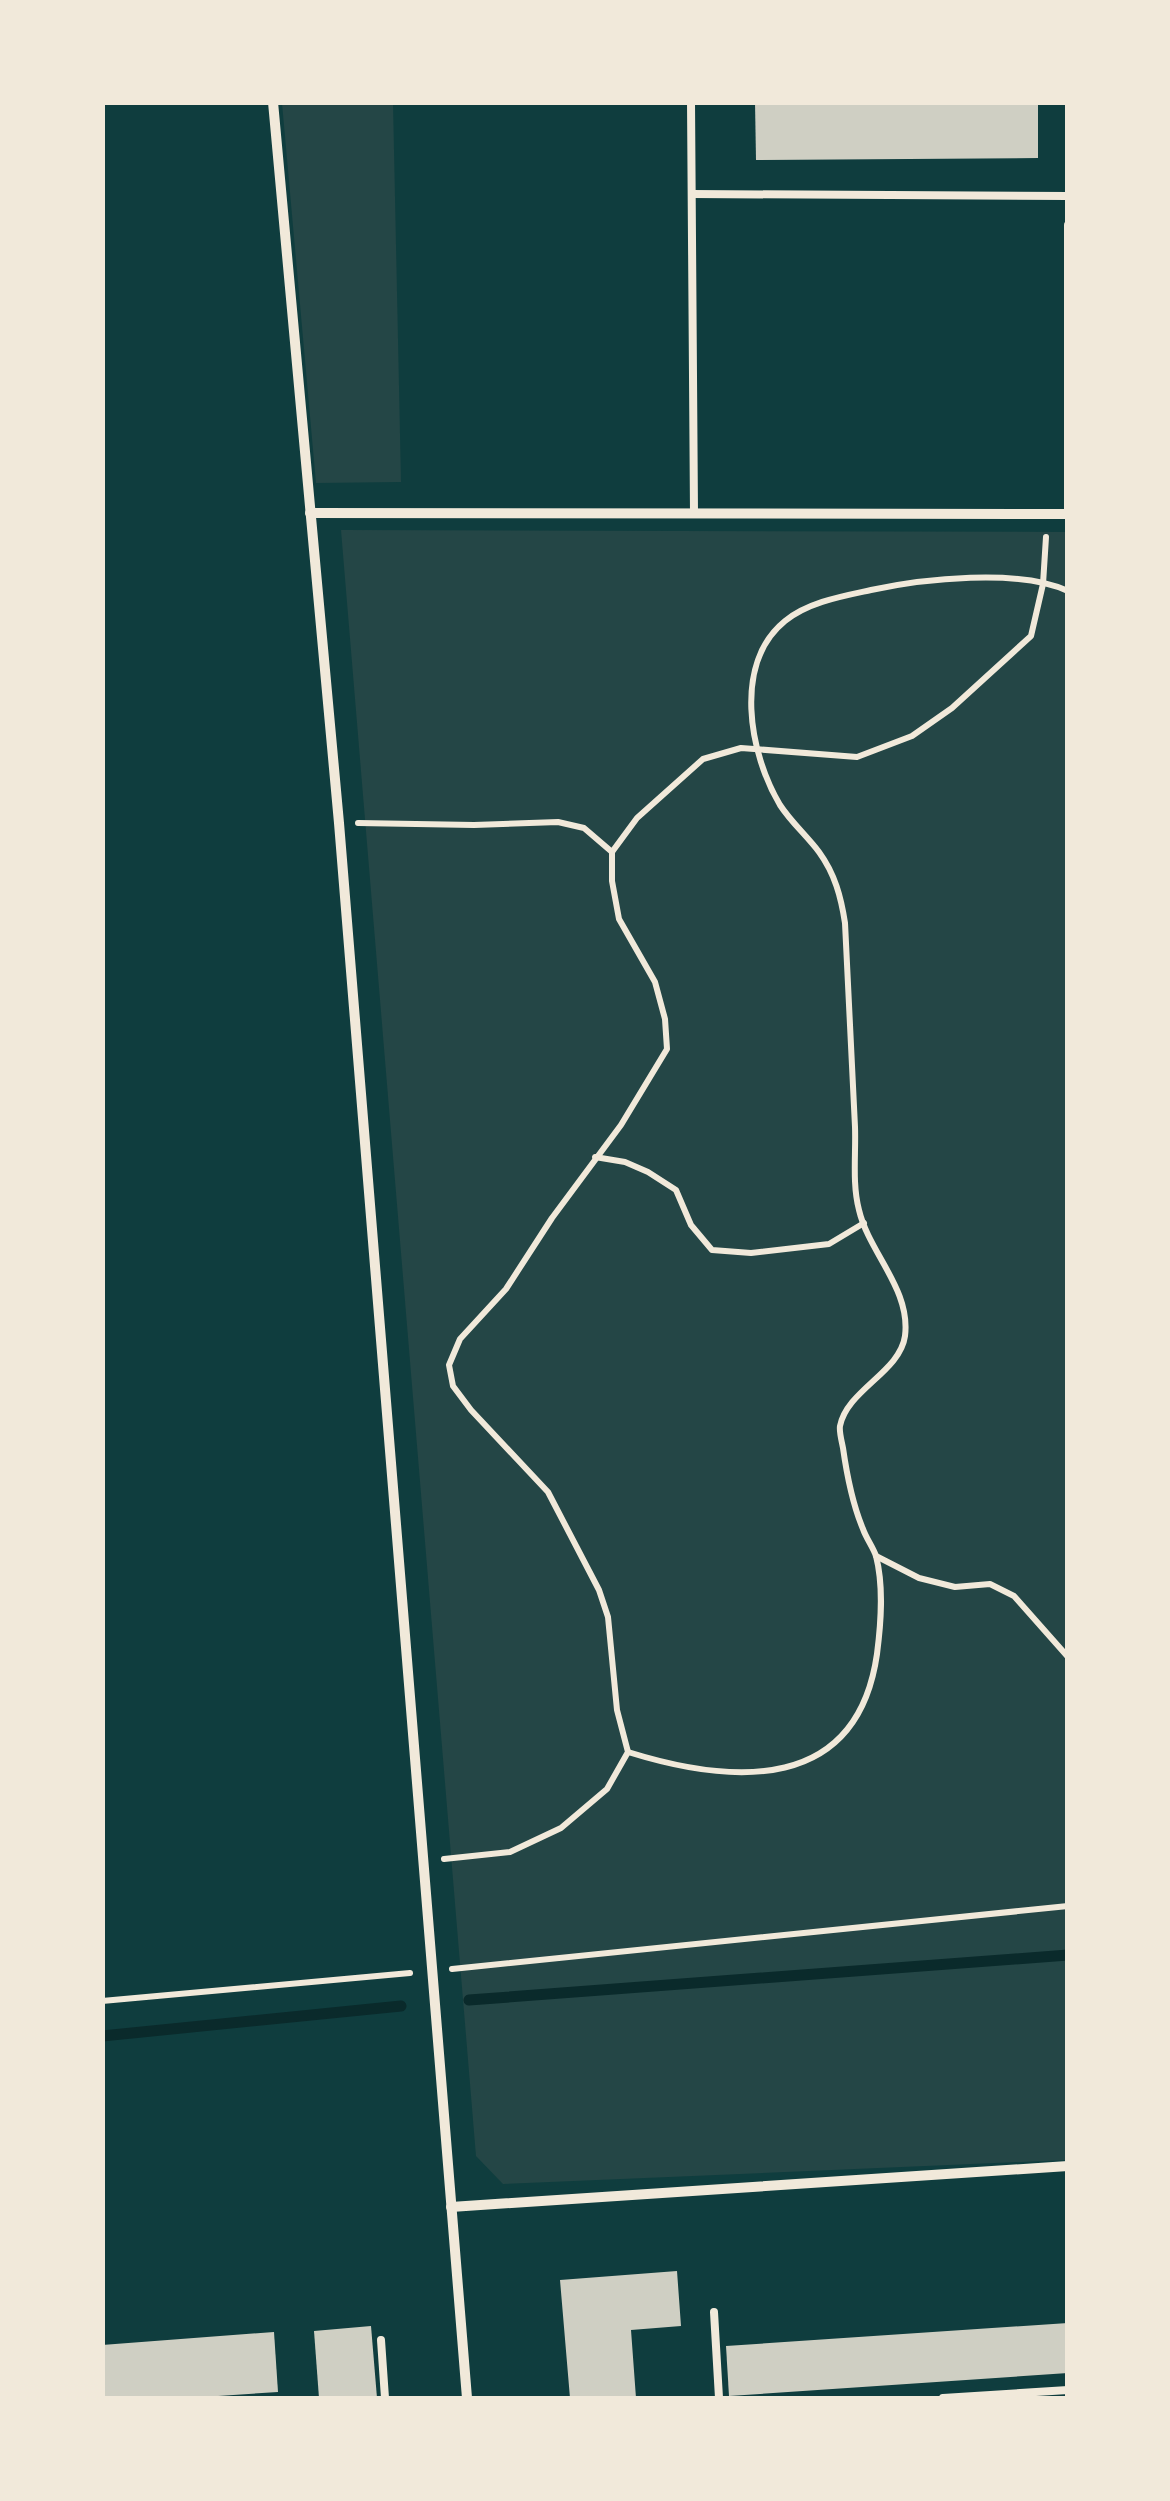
<svg xmlns="http://www.w3.org/2000/svg" width="1170" height="2501" viewBox="0 0 1170 2501" font-family="'Open Sans',sans-serif">
	<rect width="100%" height="100%" fill="#0f3d3e"/>
	<g fill="#244646">
		<polygon points="282,103 393,103 401,482 316,483"/>
		<polygon points="341,530 1067,532 1067,2160 503,2184 476,2156"/>
	</g>
	<g fill="none" stroke-linecap="round" stroke-linejoin="round">
		<g stroke="#0a2a2b" stroke-width="11">
			<polyline points="469,2000 1068,1955"/>
			<polyline points="102,2036 401,2006"/>
		</g>
	</g>
	<g fill="#cfcfc3">
		<polygon points="755,102 1038,102 1038,158 756,160"/>
		<polygon points="677,2271 681,2326 631,2330 636,2398 570,2398 560,2280"/>
		<polygon points="1068,2323 1068,2373 729,2396 726,2346"/>
		<polygon points="371,2326 377,2398 319,2398 314,2331"/>
		<polygon points="274,2332 278,2392 188,2398 102,2398 102,2345"/>
	</g>
	<g fill="none" stroke-linecap="round" stroke-linejoin="round">
		<g stroke="#f1e9da" stroke-width="6">
			<polyline points="358,823 474,825 558,822 584,828 612,852"/>
			<polyline points="595,1157 625,1162 648,1172 676,1190 691,1225 712,1250 751,1253 829,1244 864,1223"/>
			<polyline points="876,1556 919,1578 955,1587 990,1584 1014,1596 1068,1657"/>
			<path d="M628,1752C734,1785 857,1793 877,1654C881,1623 884,1587 876,1556C873,1547 866,1538 863,1529C852,1503 847,1476 843,1448C842,1442 839,1432 840,1426C847,1390 900,1372 905,1336C911,1289 869,1253 859,1210C852,1184 856,1153 855,1127C852,1059 848,991 845,923C841,897 835,874 819,852C807,836 791,822 780,805C749,753 733,663 785,621C808,602 843,596 871,590C922,579 1019,568 1068,591"/>
			<polyline points="444,1859 510,1852 561,1828 607,1789 628,1752 617,1710 608,1617 599,1590 548,1492 471,1410 453,1386 449,1365 460,1339 506,1289 552,1218 621,1125 667,1049 665,1019 655,982 619,919 612,881 612,852 637,818 703,759 741,748 857,757 912,736 952,708 1031,636 1043,584 1046,537"/>
			<polyline points="452,1969 1068,1906"/>
			<polyline points="102,2001 410,1973"/>
		</g>
		<g stroke="#f1e9da" stroke-width="8">
			<polyline points="691,102 694,513"/>
			<polyline points="692,194 1068,196"/>
			<polyline points="1068,225 1068,512"/>
			<polyline points="714,2312 719,2398"/>
			<polyline points="381,2340 385,2398"/>
			<polyline points="943,2398 1068,2390"/>
		</g>
		<g stroke="#f1e9da" stroke-width="10">
			<polyline points="273,102 339,823 467,2398"/>
			<polyline points="310,513 1068,514"/>
			<polyline points="451,2207 1068,2166"/>
		</g>
	</g>
	<rect width="1170" height="2501" fill="none" stroke="#f1e9da" stroke-width="210"/>
</svg>
